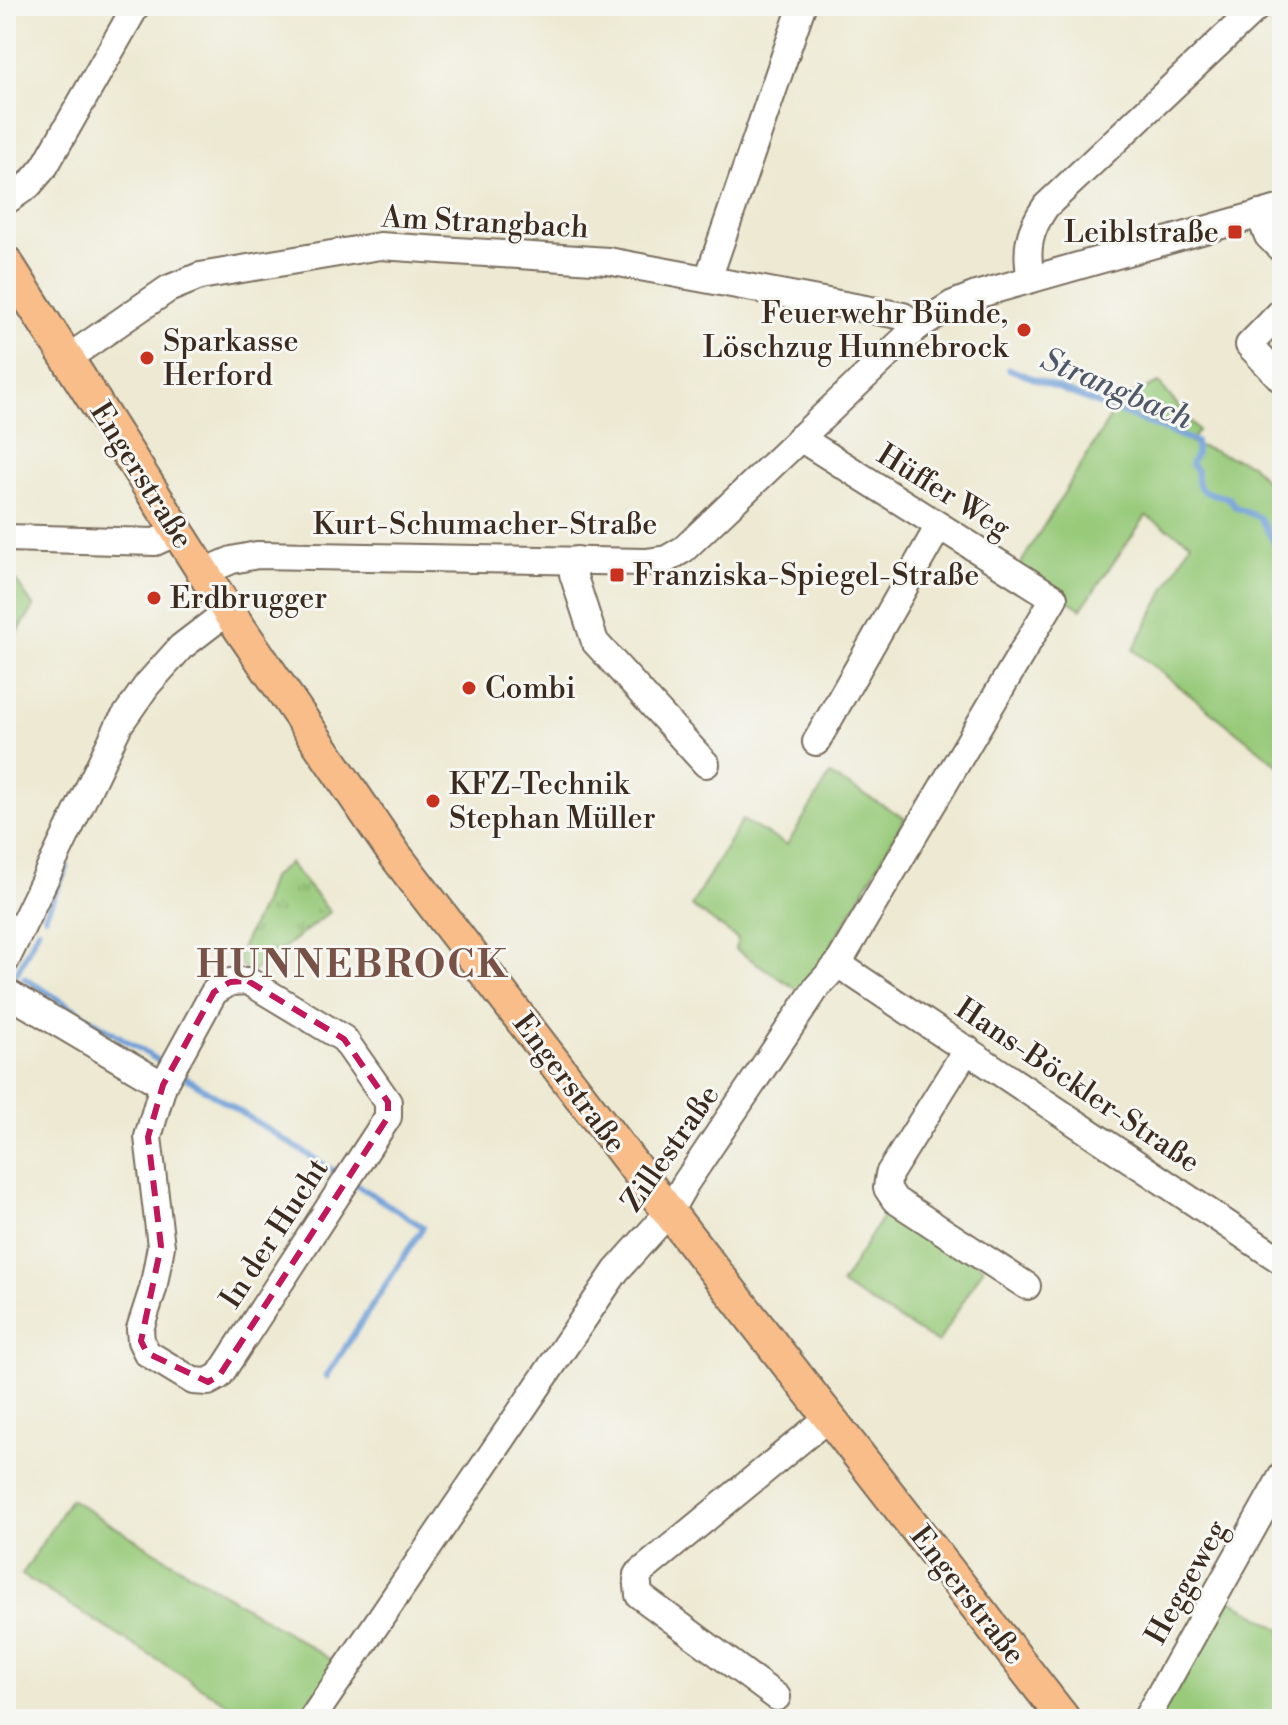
<svg xmlns="http://www.w3.org/2000/svg" width="1288" height="1725" viewBox="0 0 1288 1725" font-family="'Libre Bodoni',serif">
	<defs>
		<pattern id="park-tufts" width="24" height="20" patternUnits="userSpaceOnUse" patternTransform="scale(2)"><rect width="24" height="20" fill="#98ca7a"/><path d="M3 7l-1-3M5 7V3M7 7l1-3M15 17l-1-3M17 17v-4M19 17l1-3" fill="none" stroke="#7da463"/></pattern>
	</defs>
	<rect width="100%" height="100%" fill="#f6f6f2"/>
	<filter id="ink" filterUnits="userSpaceOnUse"><feTurbulence type="fractalNoise" baseFrequency=".0125" numOctaves="2"/><feDisplacementMap in="SourceGraphic" scale="16" xChannelSelector="R" yChannelSelector="G"/><feConvolveMatrix kernelMatrix="1 2 1 2 8 2 1 2 1" color-interpolation-filters="sRGB"/></filter>
	<filter id="wash" filterUnits="userSpaceOnUse"><feTurbulence type="fractalNoise" baseFrequency=".006" numOctaves="4" result="noise"/><feDisplacementMap in="SourceGraphic" scale="32" xChannelSelector="R" yChannelSelector="G"/><feGaussianBlur stdDeviation="1.8" result="paint"/><feColorMatrix in="noise" values="0 0 0 0 0 0 0 0 0 0 0 0 0 0 0 0 0 1.4 0 .05"/><feComposite in="paint" operator="in"/></filter>
	<g filter="url(#wash)">
		<rect width="100%" height="100%" fill="#ede9d2"/>
		<g fill="#98ca7a" stroke="#6a7a4c" stroke-width="2">
			<polygon points="1159,383 1198,430 1190,443 1251,464 1282,500 1282,768 1133,650 1191,542 1146,516 1081,609 1018,568 1111,416 1114,402"/>
			<polygon points="6,566 34,607 6,650"/>
			<polygon points="830,775 905,818 804,994 735,949 738,939 691,906 742,820 787,845"/>
			<polygon points="887,1209 984,1267 938,1343 841,1285"/>
			<polygon points="70,1499 338,1664 299,1719 252,1719 22,1575"/>
			<polygon points="1221,1594 1282,1630 1282,1719 1153,1719"/>
		</g>
		<polygon fill="url(#park-tufts)" stroke="#6a7a4c" stroke-width="2" points="289,863 330,912 251,973 241,966 238,955 263,903 271,878"/>
		<g fill="none" stroke-linecap="round" stroke-linejoin="round">
			<g stroke="#6d9ed7" stroke-width="6">
				<path d="M1009,369L1196,442V454L1191,464L1197,471C1194,495 1212,493 1229,498L1235,507L1260,518L1282,556"/>
				<polyline points="45,916 67,867"/>
				<polyline points="17,973 38,930"/>
				<polyline points="24,978 164,1064"/>
				<polyline points="185,1077 337,1173"/>
				<polyline points="326,1377 423,1227 354,1183"/>
			</g>
		</g>
	</g>
	<g filter="url(#ink)">
		<g fill="none" stroke-linecap="round" stroke-linejoin="round">
			<defs>
				<g id="minor">
					<polyline points="6,201 29,185 45,166 136,6"/>
					<polyline points="1259,214 1268,236 1282,250"/>
					<polyline points="708,279 802,6"/>
					<path d="M1031,279C1025,249 1029,230 1046,206L1258,6"/>
					<polyline points="1282,311 1249,345 1282,380"/>
					<polyline points="68,358 168,289 200,276 380,246 608,261 903,316 917,327"/>
					<polyline points="6,538 155,542 179,531"/>
					<polyline points="577,560 573,574 595,642 706,764"/>
					<polyline points="204,572 232,560 257,555 646,562 667,559 684,549 917,327 953,304 976,295 1282,208"/>
					<polyline points="816,742 939,526"/>
					<polyline points="6,960 119,725 147,685 181,647 228,611"/>
					<polyline points="838,964 1282,1261"/>
					<polygon points="248,981 344,1039 388,1102 388,1117 219,1376 208,1382 193,1381 147,1353 141,1341 140,1329 153,1289 161,1246 148,1137 163,1085 214,992 230,982"/>
					<polyline points="6,992 163,1085"/>
					<polyline points="967,1049 889,1174 887,1188 895,1200 1027,1286"/>
					<polyline points="777,1697 639,1595 637,1575 829,1417"/>
					<polyline points="312,1719 616,1271 669,1212 685,1184 817,987 838,964 1054,598 800,438"/>
					<polyline points="1146,1719 1282,1476"/>
				</g>
				<polyline id="major" points="6,262 228,611 395,855 669,1212 1064,1719"/>
			</defs>
			<use href="#minor" stroke="#796d5d" stroke-width="30"/>
			<use href="#major" stroke="#796d5d" stroke-width="36"/>
			<use href="#minor" stroke="#fff" stroke-width="26"/>
			<use href="#major" stroke="#f8bd89" stroke-width="32"/>
		</g>
	</g>
	<path fill="none" stroke="#c2185b" stroke-width="6" stroke-dasharray="16 10" stroke-linejoin="round" d="M248,981L344,1039L388,1102V1117L219,1376L208,1382L147,1353L141,1341L161,1246L148,1137L163,1085L214,992L230,982Z"/>
	<g fill="#c8321e" stroke="#f6f6f2" stroke-width="3">
		<rect x="1227" y="224" width="16" height="16" rx="4"/>
		<circle cx="1024" cy="330" r="8"/>
		<circle cx="147" cy="358" r="8"/>
		<rect x="609" y="567" width="16" height="16" rx="4"/>
		<circle cx="154" cy="598" r="8"/>
		<circle cx="469" cy="688" r="8"/>
		<circle cx="433" cy="801" r="8"/>
	</g>
	<g text-anchor="middle" stroke-width="6" stroke-linejoin="round" paint-order="stroke">
		<g font-size="30" fill="#3b2a1e" stroke="#f6f6f2">
			<text transform="translate(485 222) rotate(3)" y="10">Am Strangbach</text>
			<text transform="translate(142 475) rotate(58)" y="10">Engerstraße</text>
			<text transform="translate(944 491) rotate(32)" y="10">Hüffer Weg</text>
			<text x="485" y="534">Kurt-Schumacher-Straße</text>
			<text transform="translate(570 1083) rotate(53)" y="10">Engerstraße</text>
			<text transform="translate(1078 1085) rotate(34)" y="10">Hans-Böckler-Straße</text>
			<text transform="translate(670 1148) rotate(-55)" y="10">Zillestraße</text>
			<text transform="translate(274 1233) rotate(-57)" y="10">In der Hucht</text>
			<text transform="translate(1186 1582) rotate(-61)" y="10">Heggeweg</text>
			<text transform="translate(968 1595) rotate(52)" y="10">Engerstraße</text>
		</g>
		<g font-size="30" fill="#3b2a1e" stroke="#f6f6f2" text-anchor="start">
			<text x="1219" y="242" text-anchor="end">Leiblstraße</text>
			<text x="1008" y="323" text-anchor="end">Feuerwehr Bünde,<tspan x="1008" dy="34">Löschzug Hunnebrock</tspan></text>
			<text x="163" y="351">Sparkasse<tspan x="163" dy="34">Herford</tspan></text>
			<text x="633" y="585">Franziska-Spiegel-Straße</text>
			<text x="170" y="608">Erdbrugger</text>
			<text x="485" y="698">Combi</text>
			<text x="449" y="794">KFZ-Technik<tspan x="449" dy="34">Stephan Müller</tspan></text>
		</g>
		<g font-size="32" font-style="italic" fill="#4f5868" stroke="#f6f6f2">
			<text transform="translate(1117 388) rotate(23)" y="11">Strangbach</text>
		</g>
		<g font-size="38" font-weight="bold" letter-spacing="2" fill="#785246" stroke="#f6f6f2">
			<text x="353" y="977">HUNNEBROCK</text>
		</g>
	</g>
	<rect width="1288" height="1725" fill="none" stroke="#f6f6f2" stroke-width="32"/>
</svg>
